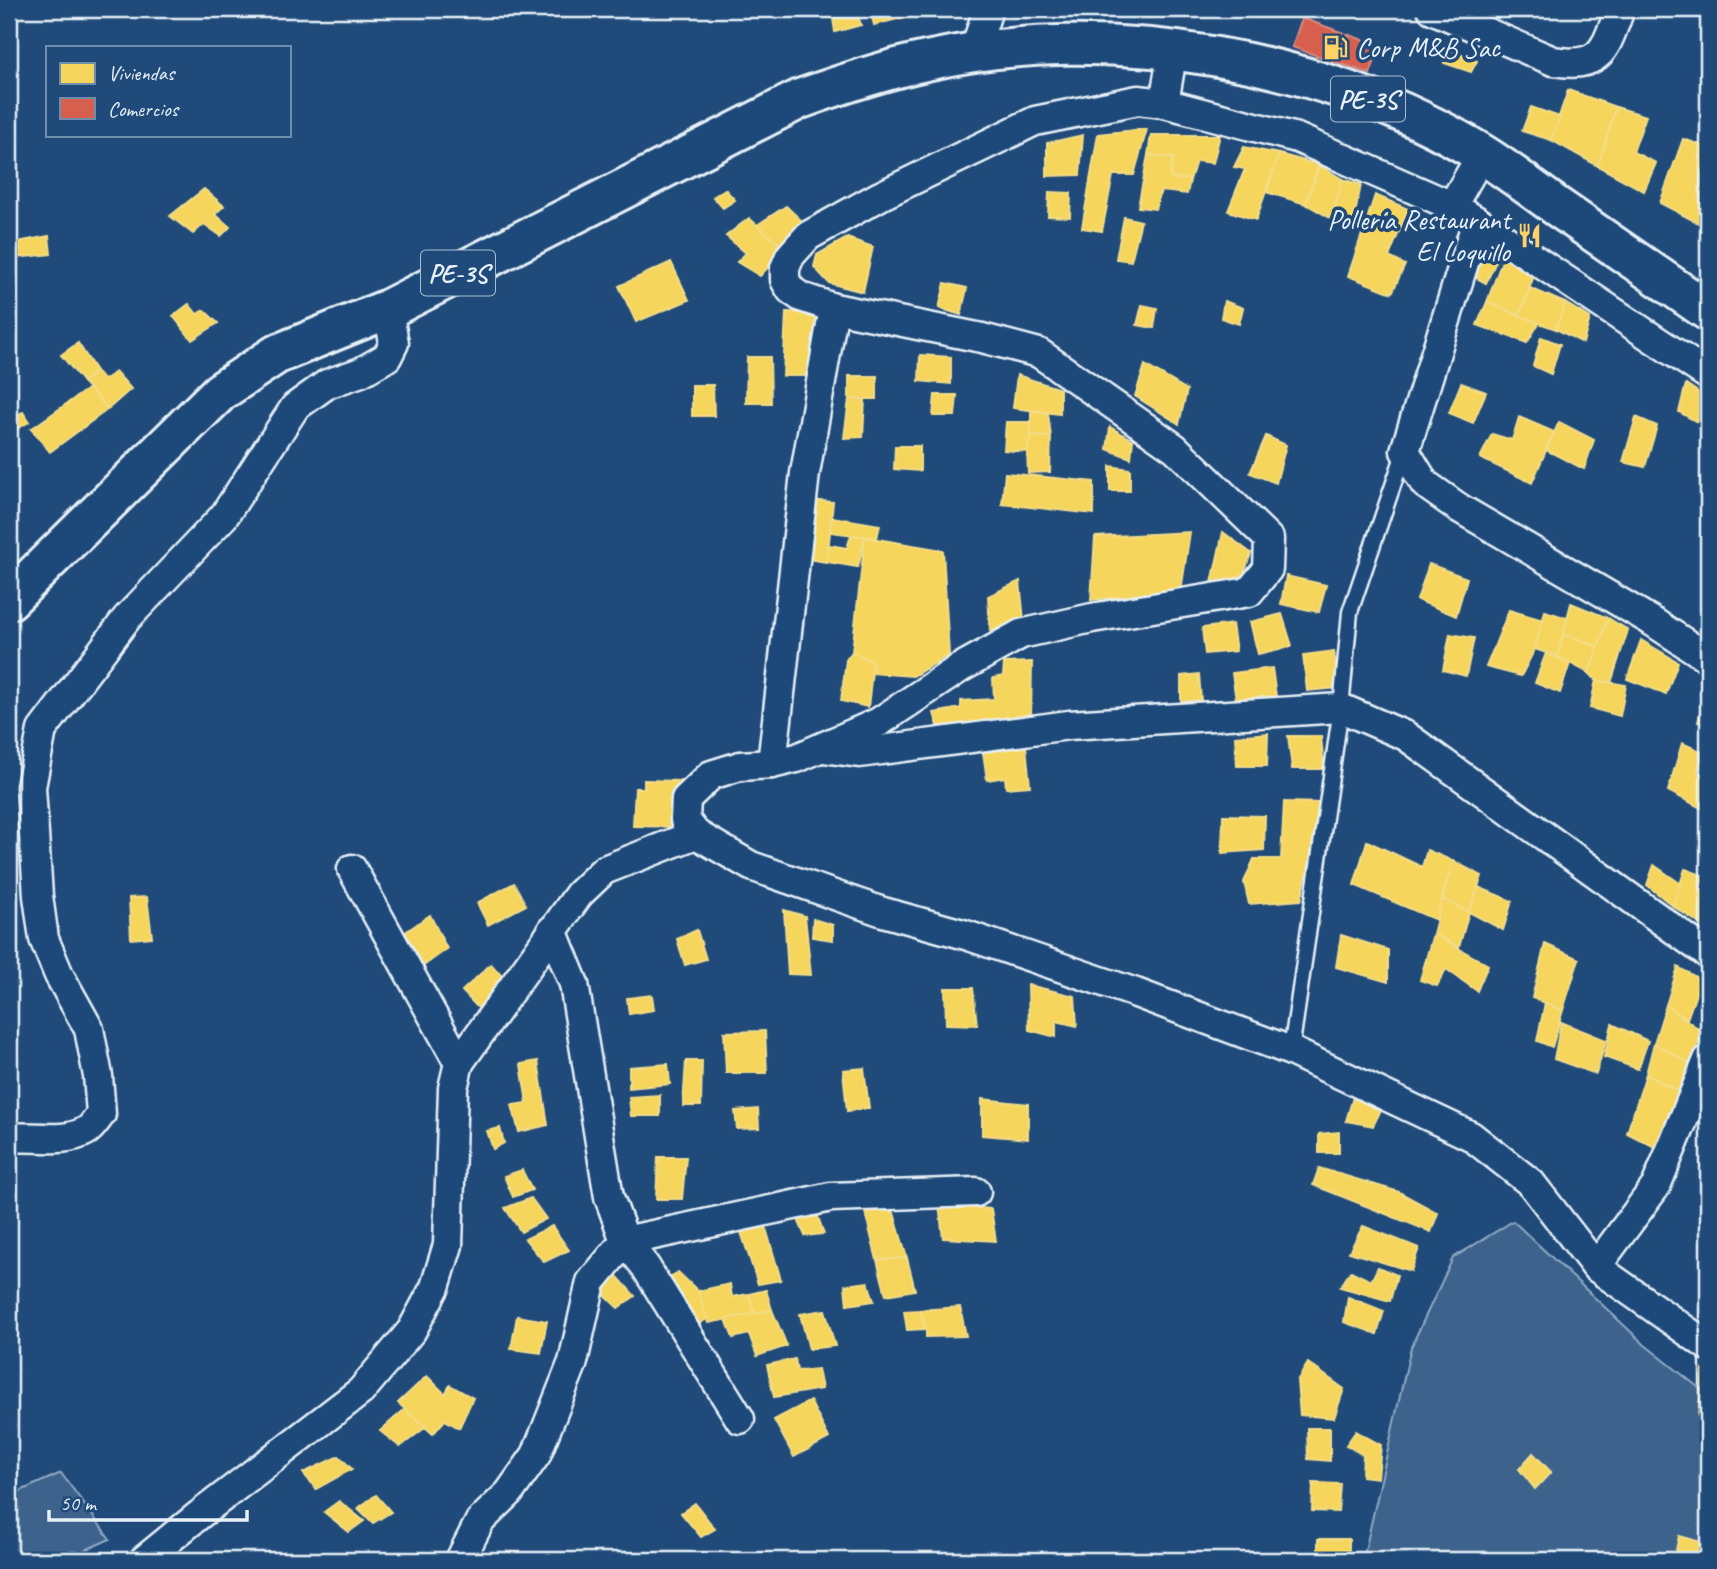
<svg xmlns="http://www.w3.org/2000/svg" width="1717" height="1569" viewBox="0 0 1717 1569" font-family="Caveat,sans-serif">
	<rect width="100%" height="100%" fill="#1f4a7a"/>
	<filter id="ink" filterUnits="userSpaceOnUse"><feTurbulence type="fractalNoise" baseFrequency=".0143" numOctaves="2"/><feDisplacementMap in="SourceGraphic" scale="14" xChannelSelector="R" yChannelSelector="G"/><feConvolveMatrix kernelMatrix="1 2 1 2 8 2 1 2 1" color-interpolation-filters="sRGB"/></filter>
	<g filter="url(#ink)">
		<g fill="#3c628c" stroke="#92aac2" stroke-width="2">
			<polygon points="1513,1221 1645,1345 1708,1395 1708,1560 1363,1560 1411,1347 1453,1258"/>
			<polygon points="61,1473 110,1539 63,1560 9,1560 9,1496"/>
		</g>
		<g fill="#f6d55c" stroke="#f2dd8b" stroke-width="2">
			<polygon points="844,9 856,9 861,25 835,32 832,12"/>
			<polygon points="870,9 937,9 874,25"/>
			<polygon points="1451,50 1477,61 1471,72 1444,63"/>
			<polygon points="1568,90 1616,107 1598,166 1551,140"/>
			<polygon points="1531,107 1560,117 1551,140 1522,131"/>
			<polygon points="1616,107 1646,116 1633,152 1656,163 1644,191 1598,166"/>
			<polygon points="1147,129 1134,175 1113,175 1102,231 1082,228 1098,134"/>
			<polygon points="1083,135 1080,175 1047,176 1047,143"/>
			<polygon points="1151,135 1220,135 1213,163 1196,161 1190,180 1170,178 1173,158 1148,155"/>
			<polygon points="1683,139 1708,147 1708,228 1660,203"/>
			<polygon points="1244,147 1279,154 1256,220 1228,211 1245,169 1234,167"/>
			<polygon points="1279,154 1319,165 1306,204 1266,192"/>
			<polygon points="1148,155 1173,158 1170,178 1190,180 1187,194 1161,191 1155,209 1138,207"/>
			<polygon points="1319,165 1342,179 1332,219 1306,204"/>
			<polygon points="1342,179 1361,185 1352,228 1332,219"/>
			<polygon points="204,189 224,206 215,214 230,227 221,236 204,224 193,234 170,216"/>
			<polygon points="725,189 735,200 723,208 713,197"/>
			<polygon points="1049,192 1071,193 1070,217 1048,216"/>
			<polygon points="1375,195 1408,209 1389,257 1405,265 1392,293 1348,276"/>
			<polygon points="786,206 806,225 780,245 757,225"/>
			<polygon points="1124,217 1141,221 1131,261 1116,259"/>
			<polygon points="749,218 785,249 760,276 737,262 746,253 726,236"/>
			<polygon points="49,236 51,254 15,258 12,243"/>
			<polygon points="847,238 873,247 863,292 829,283 814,267 817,255"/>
			<polygon points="1480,251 1498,257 1486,283 1471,275"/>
			<polygon points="1503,258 1535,273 1519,316 1487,302"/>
			<polygon points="671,262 689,300 636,322 619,286"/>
			<polygon points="945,283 967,288 961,315 939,308"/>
			<polygon points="1530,288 1565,303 1556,329 1519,316"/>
			<polygon points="1224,301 1243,308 1239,324 1221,318"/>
			<polygon points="1487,302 1539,323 1527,343 1477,325"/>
			<polygon points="1565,303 1590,318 1583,343 1556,329"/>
			<polygon points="189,304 197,314 204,310 218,323 192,340 173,316"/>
			<polygon points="1142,305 1157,308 1154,328 1137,325"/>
			<polygon points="786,312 819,313 819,376 783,376"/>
			<polygon points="1541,337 1560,344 1551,374 1533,366"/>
			<polygon points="78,343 96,371 83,382 61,355"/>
			<polygon points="920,355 951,357 951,384 919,381"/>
			<polygon points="747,357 770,357 771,403 746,403"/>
			<polygon points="1145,365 1187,390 1179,424 1135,396"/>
			<polygon points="96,371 103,380 116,372 131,389 108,409 83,382"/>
			<polygon points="1017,375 1060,389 1060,414 1013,408"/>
			<rect x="849" y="376" width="28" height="23"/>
			<polygon points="1461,383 1486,392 1473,423 1449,413"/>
			<polygon points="1686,384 1708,399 1708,454 1703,452 1706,427 1679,412"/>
			<polygon points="692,385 713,385 714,416 692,416"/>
			<polygon points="89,388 108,409 50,452 31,429"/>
			<polygon points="935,395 957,395 955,416 933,416"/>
			<polygon points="849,399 865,399 863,437 844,438"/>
			<polygon points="1031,410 1048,413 1051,437 1031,436"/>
			<polygon points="23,412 29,422 17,429 9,418"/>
			<polygon points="1519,417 1554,432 1532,483 1480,458 1492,434 1512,440"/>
			<polygon points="1636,417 1657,426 1645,467 1623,462"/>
			<polygon points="1006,422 1031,422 1031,436 1027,452 1004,450"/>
			<polygon points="1559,422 1594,440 1584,469 1546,450"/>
			<polygon points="1110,427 1133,440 1131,458 1107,449"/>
			<polygon points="1031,436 1051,437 1050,472 1028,473 1027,452"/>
			<polygon points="1266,436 1286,445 1276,483 1250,473"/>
			<polygon points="895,446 920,446 920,471 894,469"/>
			<polygon points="1110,466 1130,469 1130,491 1110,491"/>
			<polygon points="1005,473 1094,482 1094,514 1002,504"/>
			<polygon points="807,500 833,502 827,562 801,558"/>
			<polygon points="832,517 880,525 877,538 830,532"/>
			<polygon points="1190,532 1181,591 1091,600 1095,537"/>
			<polygon points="1223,532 1251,553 1242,579 1210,592"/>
			<polygon points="851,535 865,537 858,567 827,562 829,545 847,548"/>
			<polygon points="865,537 943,550 949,655 913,676 872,673 873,662 852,652"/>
			<polygon points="1429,564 1467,578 1456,616 1417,600"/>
			<polygon points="1286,576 1326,585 1319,612 1281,604"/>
			<polygon points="1020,581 1024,621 990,631 988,596"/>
			<polygon points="1571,603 1608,618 1598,646 1563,634"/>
			<polygon points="1509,610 1543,620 1535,649 1521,676 1486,667"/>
			<polygon points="1545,611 1567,618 1558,657 1535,649"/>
			<polygon points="1282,614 1292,646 1258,654 1250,622"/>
			<polygon points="1608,618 1628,630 1611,683 1596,680 1589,673"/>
			<polygon points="1232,624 1236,651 1205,654 1202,628"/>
			<polygon points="1450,634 1474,638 1466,676 1443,670"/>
			<polygon points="1563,634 1598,646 1589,673 1558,657"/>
			<polygon points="1641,640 1678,662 1666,694 1627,679"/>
			<polygon points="1334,651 1338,688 1307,691 1303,655"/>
			<polygon points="852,652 873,662 868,707 841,701 846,660"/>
			<polygon points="1546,653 1570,663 1560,693 1535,683"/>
			<polygon points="1032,662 1031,718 938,726 934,713 961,708 961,701 994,699 993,678 1003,676 1004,663"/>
			<polygon points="1272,668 1276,696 1236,700 1232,673"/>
			<polygon points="1199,674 1201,700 1181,702 1181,676"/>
			<polygon points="1596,680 1626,685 1620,716 1590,708"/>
			<polygon points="1706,687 1708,689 1708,725 1698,722"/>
			<polygon points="1268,733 1267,766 1237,766 1235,736"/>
			<polygon points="1288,736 1321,736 1324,769 1292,769"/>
			<polygon points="1682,743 1703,752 1698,772 1708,777 1708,795 1705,810 1668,791"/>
			<polygon points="1026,746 1030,786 1006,788 1005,777 987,780 983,752"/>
			<polygon points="644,780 681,781 679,827 633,826 635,788 644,788"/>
			<polygon points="1284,802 1322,803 1301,900 1249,904 1244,882 1254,859 1281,859"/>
			<polygon points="1223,815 1265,816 1264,850 1222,853"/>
			<polygon points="1367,841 1422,867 1427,850 1453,861 1436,920 1354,885"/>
			<polygon points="1453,861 1482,876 1469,912 1442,899"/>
			<polygon points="1654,865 1681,884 1673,906 1647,885"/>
			<polygon points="1685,869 1705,876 1700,888 1708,891 1708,929 1673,906"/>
			<polygon points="514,883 526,905 488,925 477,903"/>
			<polygon points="1478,887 1512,901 1503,930 1469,912"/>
			<polygon points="147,897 152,937 131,939 129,898"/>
			<polygon points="1442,899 1469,912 1459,947 1433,934"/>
			<polygon points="784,910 805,916 811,975 788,974"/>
			<polygon points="430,915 447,949 419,969 397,938"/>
			<polygon points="813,919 833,925 833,940 812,937"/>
			<polygon points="697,930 706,959 685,965 677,939"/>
			<polygon points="1433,934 1488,965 1477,991 1446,969 1437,986 1420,980"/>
			<polygon points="1341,935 1388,950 1388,982 1336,967"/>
			<polygon points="1545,944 1579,959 1563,1010 1532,998"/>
			<polygon points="491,964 512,987 483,1013 462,991"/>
			<polygon points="1678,967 1701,980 1687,1019 1666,1005"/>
			<polygon points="1028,985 1075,996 1077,1026 1056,1021 1056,1037 1029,1030"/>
			<polygon points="945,988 973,988 977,1025 946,1024"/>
			<polygon points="652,995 654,1010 629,1014 627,998"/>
			<polygon points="1545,1003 1563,1010 1552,1047 1537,1041"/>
			<polygon points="1666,1005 1703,1032 1690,1064 1654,1043"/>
			<polygon points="1561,1022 1606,1040 1596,1074 1554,1059"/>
			<polygon points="1612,1024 1648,1041 1638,1069 1604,1057"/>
			<polygon points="765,1031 767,1073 726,1073 724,1032"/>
			<polygon points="1654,1043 1690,1064 1679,1092 1646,1074"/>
			<polygon points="538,1061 548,1125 519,1132 512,1105 527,1103 521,1064"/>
			<polygon points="686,1061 702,1061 701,1106 683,1106"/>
			<polygon points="668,1064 670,1084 629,1088 629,1067"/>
			<polygon points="864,1068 869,1108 847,1111 843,1070"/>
			<polygon points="1646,1074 1679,1092 1661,1150 1627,1133"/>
			<polygon points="660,1095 660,1116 631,1116 629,1097"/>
			<polygon points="1353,1097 1382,1108 1373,1126 1346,1121"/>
			<polygon points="982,1099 1028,1104 1028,1139 982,1135"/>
			<polygon points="758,1109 759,1128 737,1129 735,1111"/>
			<polygon points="500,1128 504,1143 493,1149 487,1131"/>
			<polygon points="1339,1132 1339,1153 1319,1153 1319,1134"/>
			<polygon points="658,1157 686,1157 682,1199 656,1199"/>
			<polygon points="1319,1168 1399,1192 1438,1213 1431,1232 1313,1185"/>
			<polygon points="522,1170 532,1190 513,1197 504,1176"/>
			<polygon points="531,1198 546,1219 521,1232 505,1208"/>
			<polygon points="939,1204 991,1209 996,1241 943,1238"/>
			<polygon points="892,1206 907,1258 877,1260 864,1208"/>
			<polygon points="817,1214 824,1234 805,1236 797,1217"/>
			<polygon points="765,1225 781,1280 758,1284 740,1229"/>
			<polygon points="552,1226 569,1250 544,1262 525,1239"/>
			<polygon points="1363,1226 1419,1248 1411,1271 1349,1252"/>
			<polygon points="907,1258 915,1290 886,1295 877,1260"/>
			<polygon points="1378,1267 1397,1275 1390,1301 1340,1287 1351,1271 1371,1281"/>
			<polygon points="678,1272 698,1291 708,1318 691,1329 662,1284"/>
			<polygon points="616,1275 635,1296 618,1308 598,1289"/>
			<polygon points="868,1282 874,1301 847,1305 845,1285"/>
			<polygon points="730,1284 732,1297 749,1294 754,1314 708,1323 698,1291"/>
			<polygon points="766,1290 772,1310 754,1314 749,1294"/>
			<polygon points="1348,1297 1384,1311 1377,1334 1344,1322"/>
			<polygon points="960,1307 966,1336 926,1337 926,1329 920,1310"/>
			<polygon points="772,1310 787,1346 757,1356 749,1334 733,1338 726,1319"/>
			<polygon points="825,1310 835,1346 809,1349 800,1314"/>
			<polygon points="920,1310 926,1329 907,1330 904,1311"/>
			<polygon points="517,1316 547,1321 541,1353 511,1349"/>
			<polygon points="795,1359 797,1371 818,1369 822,1389 774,1397 767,1365"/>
			<polygon points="1308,1363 1344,1389 1334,1418 1300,1415 1297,1381"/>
			<polygon points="1703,1370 1708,1373 1708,1420 1698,1416"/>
			<polygon points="427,1376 445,1394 450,1385 473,1398 459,1428 445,1420 433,1434 398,1403"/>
			<polygon points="810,1401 829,1438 794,1457 774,1420"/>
			<polygon points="405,1409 426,1427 400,1447 380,1431"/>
			<polygon points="1307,1428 1330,1428 1330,1461 1308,1459"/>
			<polygon points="1356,1431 1381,1445 1378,1478 1362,1476 1363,1455 1346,1445"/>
			<polygon points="1533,1453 1551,1472 1535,1489 1519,1469"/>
			<polygon points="339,1456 352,1469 316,1489 303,1473"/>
			<polygon points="1313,1483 1340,1484 1338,1512 1312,1511"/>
			<polygon points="376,1495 391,1512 373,1523 358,1508"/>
			<polygon points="339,1501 364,1521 349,1532 324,1512"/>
			<polygon points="695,1503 715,1529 701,1537 681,1513"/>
			<polygon points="1679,1536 1708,1544 1708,1560 1674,1559"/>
			<rect x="1318" y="1539" width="31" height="21"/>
		</g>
		<polygon fill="#d6604d" stroke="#db8c80" stroke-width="2" points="1302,18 1380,46 1370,74 1292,47"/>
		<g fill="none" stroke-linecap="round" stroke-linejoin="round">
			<defs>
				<polyline id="lane" points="1291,1051 1341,708 1350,612 1404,453"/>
				<g id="street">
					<path d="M1432,9L1553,61C1602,69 1605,49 1620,9"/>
					<polyline points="1173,50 1164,103 1138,100 1035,121 880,196 808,236 790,256 785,268 785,280 791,290 801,297 834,308 982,338 1039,353 1175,448 1269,539 1268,569 1249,592 1092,618 1021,634 960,668 879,722 797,758 772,764 740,766 711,775 686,799 685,820 696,834 751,866 883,912 966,935 1136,993 1291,1051 1471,1136 1531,1183 1596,1267 1708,1346"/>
					<polyline points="974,53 988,9"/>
					<polyline points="1164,103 1297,138 1452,206"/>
					<polyline points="1482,154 1452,206 1477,221 1405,451 1425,484 1459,508 1650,620 1708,658"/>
					<polyline points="1477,221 1708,375"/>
					<polyline points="823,748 859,753 1069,725 1341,708 1406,736 1708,954"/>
					<polyline points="772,764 805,473 834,308"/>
					<polyline points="352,869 459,1063"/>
					<polyline points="552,930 574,984 609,1197 625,1241 645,1266 740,1419"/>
					<path d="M9,1138C34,1135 63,1144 86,1131C92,1128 97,1119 101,1114L98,1076L89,1029L59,975L44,939L38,896L31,787L42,730L127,618L224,516L295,407L327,384L361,372L387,357L394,343L388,309"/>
					<polyline points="1596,1267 1656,1186 1708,1060"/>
					<polyline points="144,1560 199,1515 361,1391 412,1330 435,1287 448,1245 453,1088 459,1063 579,894 604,870 696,834"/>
					<polyline points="460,1560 480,1521 509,1493 536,1455 573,1362 591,1282 625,1241 831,1197 976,1192"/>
				</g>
				<path id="highway" d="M9,600L220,392L277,354L388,309L800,99C842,84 883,70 926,61C1106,20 1326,58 1482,154C1508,170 1532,189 1556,206C1607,241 1658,276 1708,311"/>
			</defs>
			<use href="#lane" stroke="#e8f1f8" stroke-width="19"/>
			<use href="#street" stroke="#e8f1f8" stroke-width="33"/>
			<use href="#highway" stroke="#e8f1f8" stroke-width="44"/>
			<use href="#lane" stroke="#1f4a7a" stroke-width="14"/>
			<use href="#street" stroke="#1f4a7a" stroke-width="28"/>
			<use href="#highway" stroke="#1f4a7a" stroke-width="38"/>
		</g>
	</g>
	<defs>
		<symbol id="fuel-bare" viewBox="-9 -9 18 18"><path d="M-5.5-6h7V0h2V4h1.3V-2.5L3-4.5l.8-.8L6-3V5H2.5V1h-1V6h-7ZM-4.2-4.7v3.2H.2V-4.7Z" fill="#ffd166" stroke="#1f4a7a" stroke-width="2.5" paint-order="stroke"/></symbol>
		<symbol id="restaurant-bare" viewBox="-9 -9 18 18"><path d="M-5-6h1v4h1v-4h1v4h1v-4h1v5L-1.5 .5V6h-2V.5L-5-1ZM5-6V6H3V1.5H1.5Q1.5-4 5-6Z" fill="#ffd166" stroke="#1f4a7a" stroke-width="2.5" paint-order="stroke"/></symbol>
	</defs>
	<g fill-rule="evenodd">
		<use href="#fuel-bare" x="1318" y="30" width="35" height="35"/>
		<use href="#restaurant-bare" x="1512" y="218" width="35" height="35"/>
	</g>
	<g text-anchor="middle" stroke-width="7" stroke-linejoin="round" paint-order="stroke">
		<g fill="#1f4a7a" stroke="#acbfd2" stroke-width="2">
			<rect x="1331" y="76.5" width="74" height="45" rx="5"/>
			<rect x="421" y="250.5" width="74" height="45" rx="5"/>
		</g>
		<g font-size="26" font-weight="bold" fill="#e8f1f8">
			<text x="1368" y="108">PE-3S</text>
			<text x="458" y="282">PE-3S</text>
		</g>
		<g font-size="28" fill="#e8f1f8" stroke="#1f4a7a" text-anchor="start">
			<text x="1356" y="57">Corp M&amp;B Sac</text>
			<text x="1510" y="229" text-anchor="end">Pollería Restaurant<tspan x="1510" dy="32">El Loquillo</tspan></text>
		</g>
	</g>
	<rect width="1717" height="1569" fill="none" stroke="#1f4a7a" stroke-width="35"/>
	<rect x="18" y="18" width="1682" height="1534" fill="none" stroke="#e8f1f8" stroke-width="2.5" filter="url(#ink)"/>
	<rect x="46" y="46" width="245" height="91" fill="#1f4a7a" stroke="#6f8dac" stroke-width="2"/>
	<rect x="60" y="63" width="35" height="21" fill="#f6d55c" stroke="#6f8dac" stroke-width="2"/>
	<text x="108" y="80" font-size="21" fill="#e8f1f8">Viviendas</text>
	<rect x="60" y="98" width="35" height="21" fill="#d6604d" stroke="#6f8dac" stroke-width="2"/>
	<text x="108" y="116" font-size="21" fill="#e8f1f8">Comercios</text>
	<path d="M49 1510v10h198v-10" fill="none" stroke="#e8f1f8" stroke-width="3.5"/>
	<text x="60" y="1510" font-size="21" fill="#e8f1f8" stroke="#1f4a7a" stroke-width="5" paint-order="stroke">50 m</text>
</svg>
